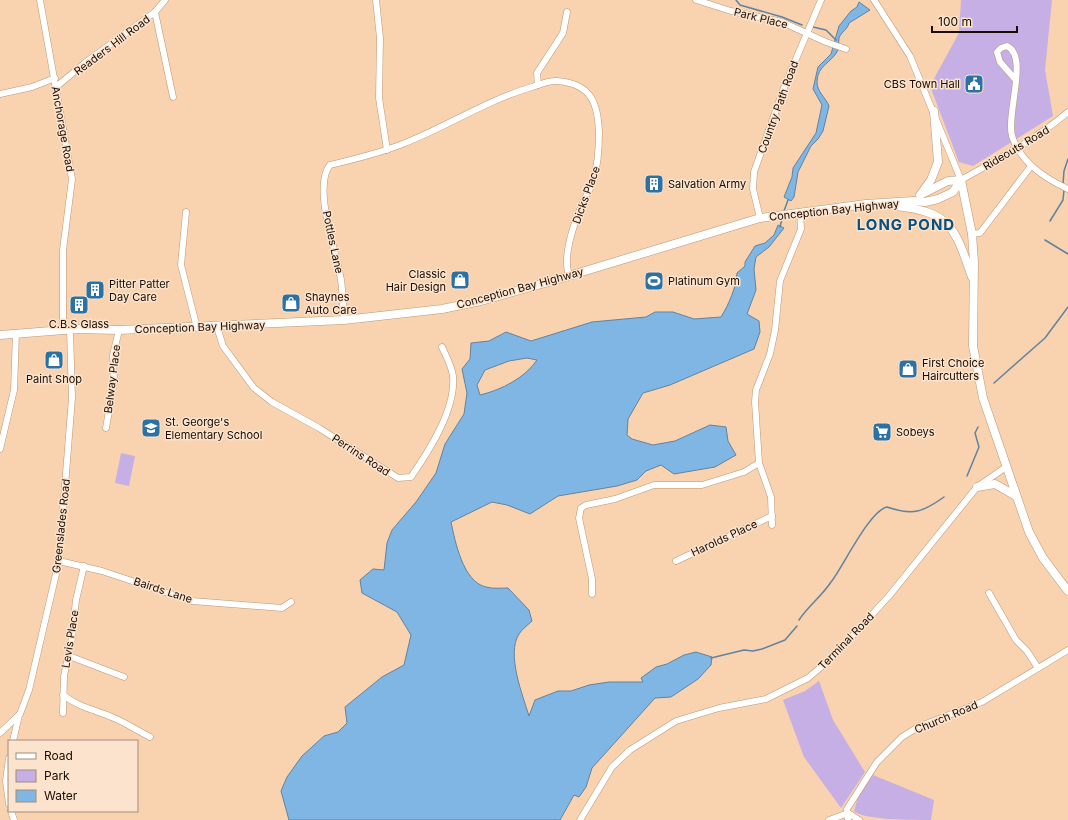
<svg xmlns="http://www.w3.org/2000/svg" width="1068" height="820" viewBox="0 0 1068 820" font-family="Inter,sans-serif">
	<rect width="100%" height="100%" fill="#f9d2af"/>
	<g fill="#c6afe4">
		<polygon points="961,0 1052,0 1045,70 1053,116 973,166 959,162 930,86 959,33"/>
		<polygon points="121,453 135,456 129,486 115,483"/>
		<polygon points="819,681 833,720 865,772 841,808 804,757 783,700 805,691"/>
		<path d="M873,775L934,800L931,820C915,820 862,820 854,811L858,797Z"/>
	</g>
	<g fill="#80b6e3" stroke="#6183a0" fill-rule="evenodd">
		<path d="M859,2L870,10L849,23C848,29 841,32 839,38C838,42 840,46 838,50C832,63 817,65 817,82C817,92 826,98 829,106L823,131L818,139L811,146L798,172L794,197L791,201L784,197L792,177L793,168L816,133L822,105L813,89L818,67L831,54L839,26L851,11L857,7Z"/>
		<path d="M778,225L784,228L769,247L756,257L754,269L756,290L747,314L759,321L760,332L754,349L670,385L643,393L628,419L627,435L632,439L653,445L675,441L710,425L726,427L728,441L736,455L715,467L674,474L661,465L646,471L637,480L617,486L558,496L530,514L507,505L492,502L451,522C455,541 463,582 486,587C493,589 501,588 508,588L529,610L532,621C528,625 522,629 519,634C506,654 523,696 529,716L535,700L558,691H571L589,685L609,682H643L641,678L656,667L667,664L684,655L696,652L712,657L711,665L698,679L671,697L655,698L592,768L586,787L579,797L574,795L560,820H289L281,791L287,777L302,756L324,736L338,732L347,723L345,707L382,677L404,665L411,635L397,612L362,593L360,580L373,569L384,570L387,543L392,530L416,502L436,473L445,444L464,414L467,393L462,369L470,359L471,343L489,341L506,332L531,341L592,322L646,317L655,312H673L694,319L721,317C729,304 736,288 737,273L745,266V262L755,246L765,243L774,235ZM527,358L537,360C525,378 501,390 480,395L477,385L485,370L509,361Z"/>
	</g>
	<g fill="none" stroke-linecap="round" stroke-linejoin="round">
		<g stroke="#6183a0" stroke-width="1.5">
			<polyline points="736,0 740,5 782,17 802,25"/>
			<polyline points="813,27 826,30 836,40"/>
			<polyline points="1063,184 1064,171 1068,159"/>
			<polyline points="784,211 788,200"/>
			<polyline points="1050,221 1063,200 1064,190"/>
			<polyline points="780,227 782,219"/>
			<polyline points="1045,240 1068,254"/>
			<polyline points="994,383 1045,338 1068,307"/>
			<polyline points="967,476 979,447 975,433 978,427"/>
			<path d="M799,620C808,606 822,596 831,582C843,567 869,511 887,507C913,516 923,512 944,497"/>
			<polyline points="711,658 744,650 753,651 762,649 785,640 797,626"/>
		</g>
		<defs>
			<g id="minor">
				<polyline points="40,0 72,179 63,250 63,330"/>
				<polyline points="376,0 380,38 379,98 387,150"/>
				<polyline points="696,0 731,11 782,22 826,42 846,49"/>
				<path d="M874,0L910,56L961,180C998,159 1035,140 1068,112"/>
				<polyline points="155,12 173,97"/>
				<path d="M1015,79L1000,62L997,52L1001,48L1007,46C1029,56 1006,114 1012,136C1020,162 1044,178 1068,189"/>
				<polyline points="538,85 537,73 563,33 567,12"/>
				<polyline points="56,87 86,62 155,12 165,0"/>
				<polyline points="0,94 32,87 55,78"/>
				<polyline points="186,212 181,265 197,328"/>
				<polyline points="760,218 753,189 754,172 785,85 821,0"/>
				<polyline points="972,234 980,233 1031,166"/>
				<path d="M344,320C343,307 343,293 341,280C337,254 312,187 330,165C355,159 381,153 405,143C448,126 487,100 532,87C541,84 549,80 558,81C592,84 598,104 599,133C599,150 598,165 593,181C590,190 585,197 582,205C574,223 562,257 569,275"/>
				<path d="M217,327L223,346L254,388L272,402L319,428L398,478L411,477C429,451 456,409 453,376C452,367 446,356 442,347"/>
				<polyline points="106,428 114,381 113,355 119,330"/>
				<polyline points="0,449 14,390 16,333"/>
				<polyline points="772,525 771,497 759,463 755,402 756,390 770,354 775,330 780,281 801,229 800,212"/>
				<polyline points="59,561 102,571 192,601 282,608 291,602"/>
				<polyline points="676,561 772,516"/>
				<polyline points="989,593 1016,640 1027,651 1038,668"/>
				<polyline points="592,594 592,579 579,518 581,508 586,505 615,499 654,485 702,485 744,472 759,463"/>
				<polyline points="69,656 124,677"/>
				<path d="M63,695C82,709 94,709 114,718C126,723 138,731 150,737"/>
				<polyline points="63,713 64,676 72,638 76,600 84,566"/>
				<polyline points="0,733 20,714 29,690 59,561 72,398 70,330"/>
				<polyline points="13,741 19,715"/>
				<polyline points="9,758 6,781 9,804"/>
				<polyline points="11,811 14,820"/>
				<polyline points="848,813 859,820"/>
				<polyline points="580,820 612,767 630,750 676,721 719,708 766,699 808,678 834,656 889,596 977,487 1006,467"/>
				<polyline points="829,820 848,813"/>
				<polyline points="848,820 847,809 877,762 902,737 918,727 982,702 1068,650"/>
			</g>
			<g id="major">
				<polyline points="961,180 972,234 974,262 973,346 983,398 1029,532 1043,558 1068,591"/>
				<polyline points="922,194 948,181 961,180"/>
				<polyline points="920,195 931,180 938,162 934,111"/>
				<path d="M896,206C952,212 955,229 972,277"/>
				<polyline points="0,335 77,329 119,330 344,320 442,309 481,301 552,281 760,218 866,204 913,201 925,202 938,199 953,192 961,180"/>
				<polyline points="977,487 995,484 1016,496"/>
			</g>
		</defs>
		<use href="#minor" stroke="#bc9875" stroke-width="7"/>
		<use href="#major" stroke="#bc9875" stroke-width="9"/>
		<use href="#minor" stroke="#fff" stroke-width="6"/>
		<use href="#major" stroke="#fff" stroke-width="8"/>
	</g>
	<defs>
		<symbol id="civic-square" viewBox="-11 -11 22 22"><rect x="-9" y="-9" width="18" height="18" rx="4" fill="#2a71a5" stroke="#fbe3cd"/><path d="M-.6-6.5H3V-4.5H.6V-3L4-1V1h2V6H-6V1h2V-1L-.6-3ZM-1.2 2.5V6h2.4V2.5Z" fill="#fff"/></symbol>
		<symbol id="building-square" viewBox="-11 -11 22 22"><rect x="-9" y="-9" width="18" height="18" rx="4" fill="#2a71a5" stroke="#fbe3cd"/><path d="M-4-6H4V6H1V3H-1V6H-4ZM-2.5-4.3h1.7v1.8h-1.7ZM.8-4.3h1.7v1.8H.8ZM-2.5-1h1.7V.8h-1.7ZM.8-1h1.7V.8H.8Z" fill="#fff"/></symbol>
		<symbol id="shop-square" viewBox="-11 -11 22 22"><rect x="-9" y="-9" width="18" height="18" rx="4" fill="#2a71a5" stroke="#fbe3cd"/><path d="M-5-2.5h2.3a2.7 3.5 0 0 1 5.4 0H5L5.5 6h-11ZM-1.5-2.5h3a1.5 2.3 0 0 0-3 0Z" fill="#fff"/></symbol>
		<symbol id="stadium-square" viewBox="-11 -11 22 22"><rect x="-9" y="-9" width="18" height="18" rx="4" fill="#2a71a5" stroke="#fbe3cd"/><path d="M0-5a6.5 5 0 1 0 0 10a6.5 5 0 1 0 0-10ZM-3.5-1.8h7v3.6h-7Z" fill="#fff"/></symbol>
		<symbol id="school-square" viewBox="-11 -11 22 22"><rect x="-9" y="-9" width="18" height="18" rx="4" fill="#2a71a5" stroke="#fbe3cd"/><path d="M0-5L7-2L0 1L-7-2ZM-4 1L0 2.5L4 1V4Q0 6-4 4Z" fill="#fff"/></symbol>
		<symbol id="supermarket-square" viewBox="-11 -11 22 22"><rect x="-9" y="-9" width="18" height="18" rx="4" fill="#2a71a5" stroke="#fbe3cd"/><path d="M-6-5.5h2.5l.6 2H6L4.5 2H-2.5L-4.4-4H-6ZM-1.5 3.2a1.3 1.3 0 1 0 .1 0ZM3 3.2a1.3 1.3 0 1 0 .1 0Z" fill="#fff"/></symbol>
	</defs>
	<g fill-rule="evenodd">
		<use href="#civic-square" x="963" y="73" width="22" height="22"/>
		<use href="#building-square" x="643" y="173" width="22" height="22"/>
		<use href="#shop-square" x="449" y="269" width="22" height="22"/>
		<use href="#stadium-square" x="643" y="270" width="22" height="22"/>
		<use href="#building-square" x="84" y="279" width="22" height="22"/>
		<use href="#shop-square" x="280" y="292" width="22" height="22"/>
		<use href="#building-square" x="68" y="294" width="22" height="22"/>
		<use href="#shop-square" x="43" y="349" width="22" height="22"/>
		<use href="#shop-square" x="897" y="358" width="22" height="22"/>
		<use href="#school-square" x="140" y="417" width="22" height="22"/>
		<use href="#supermarket-square" x="871" y="421" width="22" height="22"/>
	</g>
	<g text-anchor="middle" stroke-width="3" stroke-linejoin="round" paint-order="stroke">
		<g font-size="11" fill="#190c02" stroke="#fbe3cd">
			<text transform="translate(761 18) rotate(14)" y="4">Park Place</text>
			<text transform="translate(112 45) rotate(-37)" y="4">Readers Hill Road</text>
			<text transform="translate(778 107) rotate(-70)" y="4">Country Path Road</text>
			<text transform="translate(63 129) rotate(80)" y="4">Anchorage Road</text>
			<text transform="translate(1016 148) rotate(-31)" y="4">Rideouts Road</text>
			<text transform="translate(586 195) rotate(-70)" y="4">Dicks Place</text>
			<text transform="translate(834 210) rotate(-6)" y="4">Conception Bay Highway</text>
			<text transform="translate(333 242) rotate(78)" y="4">Pottles Lane</text>
			<text transform="translate(520 288) rotate(-15)" y="4">Conception Bay Highway</text>
			<text transform="translate(200 327) rotate(-2)" y="4">Conception Bay Highway</text>
			<text transform="translate(112 379) rotate(-83)" y="4">Belway Place</text>
			<text transform="translate(361 455) rotate(33)" y="4">Perrins Road</text>
			<text transform="translate(61 526) rotate(-84)" y="4">Greenslades Road</text>
			<text transform="translate(724 538) rotate(-25)" y="4">Harolds Place</text>
			<text transform="translate(163 590) rotate(18)" y="4">Bairds Lane</text>
			<text transform="translate(70 639) rotate(-81)" y="4">Levis Place</text>
			<text transform="translate(846 641) rotate(-46)" y="4">Terminal Road</text>
			<text transform="translate(946 717) rotate(-23)" y="4">Church Road</text>
		</g>
		<g font-size="11" fill="#190c02" stroke="#fbe3cd" text-anchor="start">
			<text x="960" y="88" text-anchor="end">CBS Town Hall</text>
			<text x="668" y="188">Salvation Army</text>
			<text x="446" y="278" text-anchor="end">Classic<tspan x="446" dy="13">Hair Design</tspan></text>
			<text x="668" y="285">Platinum Gym</text>
			<text x="109" y="288">Pitter Patter<tspan x="109" dy="13">Day Care</tspan></text>
			<text x="305" y="301">Shaynes<tspan x="305" dy="13">Auto Care</tspan></text>
			<text x="79" y="328" text-anchor="middle">C.B.S Glass</text>
			<text x="922" y="367">First Choice<tspan x="922" dy="13">Haircutters</tspan></text>
			<text x="54" y="383" text-anchor="middle">Paint Shop</text>
			<text x="165" y="426">St. George's<tspan x="165" dy="13">Elementary School</tspan></text>
			<text x="896" y="436">Sobeys</text>
		</g>
		<g font-size="15" font-weight="bold" letter-spacing="1" fill="#07507e" stroke="#fbe3cd">
			<text x="906" y="230">LONG POND</text>
		</g>
	</g>
	<rect x="8" y="740" width="130" height="72" fill="#fbe3cd" stroke="#a18d7c"/>
	<rect x="16" y="753" width="20" height="6" fill="#ffffff" stroke="#a18d7c"/>
	<text x="44" y="760" font-size="12" fill="#190c02">Road</text>
	<rect x="16" y="770" width="20" height="12" fill="#c6afe4" stroke="#a18d7c"/>
	<text x="44" y="780" font-size="12" fill="#190c02">Park</text>
	<rect x="16" y="790" width="20" height="12" fill="#80b6e3" stroke="#a18d7c"/>
	<text x="44" y="800" font-size="12" fill="#190c02">Water</text>
	<path d="M932 26v6h85v-6" fill="none" stroke="#190c02" stroke-width="2"/>
	<text x="938" y="26" font-size="12" fill="#190c02" stroke="#fbe3cd" stroke-width="3" paint-order="stroke">100 m</text>
</svg>
